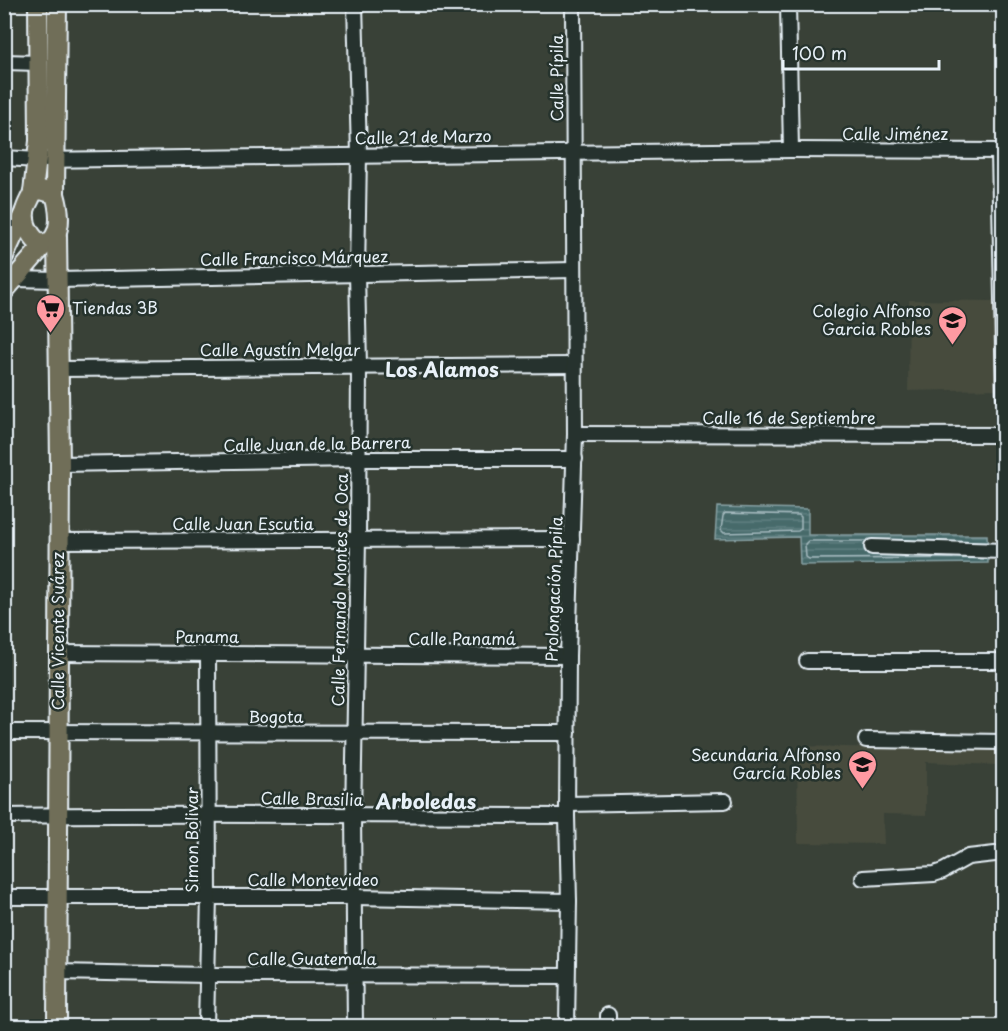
<svg xmlns="http://www.w3.org/2000/svg" width="1008" height="1031" viewBox="0 0 1008 1031" font-family="'Playpen Sans',sans-serif">
	<defs>
		<pattern id="water-rules" width="6" height="5" patternUnits="userSpaceOnUse" patternTransform="scale(1.5)"><rect width="6" height="5" fill="#466a6b"/><path d="M0 2.5h6" fill="none" stroke="#618081"/></pattern>
	</defs>
	<rect width="100%" height="100%" fill="#394137"/>
	<filter id="ink" filterUnits="userSpaceOnUse"><feTurbulence type="fractalNoise" baseFrequency=".0167" numOctaves="2"/><feDisplacementMap in="SourceGraphic" scale="12" xChannelSelector="R" yChannelSelector="G"/><feConvolveMatrix kernelMatrix="1 2 1 2 8 2 1 2 1" color-interpolation-filters="sRGB"/></filter>
	<g filter="url(#ink)">
		<g fill="#464b3e">
			<polygon points="909,300 995,301 998,389 908,391"/>
			<polygon points="797,746 997,750 996,765 926,762 926,815 883,814 884,844 798,843"/>
		</g>
		<polygon fill="url(#water-rules)" stroke="#87a0a3" stroke-width="1.5" points="717,507 808,509 808,535 987,535 988,563 800,565 799,537 715,539"/>
		<g fill="none" stroke-linecap="round" stroke-linejoin="round">
			<g stroke="#a7bbc0" stroke-width="1.5">
				<polygon points="725,513 799,515 801,517 801,529 798,531 724,533 721,530 723,516"/>
				<polyline points="867,541 808,541 805,544 806,557 809,559 953,558"/>
			</g>
			<defs>
				<g id="minor">
					<polyline points="355,4 359,154 357,273 359,366 358,539 353,816 355,1026"/>
					<polyline points="788,4 791,150"/>
					<polyline points="4,62 39,63"/>
					<polyline points="999,152 1004,397"/>
					<polyline points="4,158 38,160 791,150 1004,151"/>
					<polyline points="15,279 58,280 573,270"/>
					<polyline points="58,369 574,365"/>
					<polyline points="575,434 1004,435"/>
					<polyline points="60,464 358,459 575,459"/>
					<polyline points="58,541 572,539"/>
					<polyline points="872,547 1004,551"/>
					<polyline points="57,653 568,656"/>
					<polyline points="807,661 1004,661"/>
					<polyline points="4,732 568,733"/>
					<polyline points="866,740 1004,742"/>
					<polyline points="567,804 725,801"/>
					<path d="M4,816C192,813 380,816 567,816"/>
					<polyline points="863,878 934,874 943,871 968,857 1004,853"/>
					<polyline points="4,897 354,897 569,901"/>
					<polyline points="57,972 207,975 567,976"/>
					<polyline points="206,1026 209,896 208,653"/>
					<polyline points="567,1026 569,901 567,816 568,656 575,434 573,4"/>
					<polyline points="608,1026 608,1015"/>
				</g>
				<g id="major">
					<polyline points="33,192 39,141 38,4"/>
					<path d="M55,194L41,190L33,192C31,198 26,205 25,211C23,226 32,239 43,246C64,238 60,211 55,194L57,4"/>
					<polyline points="4,256 25,211"/>
					<polyline points="4,291 43,246"/>
					<polyline points="57,1026 60,464 57,236"/>
				</g>
			</defs>
			<use href="#minor" stroke="#e8f1f8" stroke-width="18"/>
			<use href="#major" stroke="#e8f1f8" stroke-width="22"/>
			<use href="#minor" stroke="#26332d" stroke-width="14"/>
			<use href="#major" stroke="#706e59" stroke-width="18"/>
		</g>
	</g>
	<defs>
		<symbol id="supermarket-pin" viewBox="-11 -11 22 30"><path d="M0 17L-7.5 6A9.5 9.5 0 1 1 7.5 6Z" fill="#ff9aa2" stroke="#26332d"/><path d="M-6-5.5h2.5l.6 2H6L4.5 2H-2.5L-4.4-4H-6ZM-1.5 3.2a1.3 1.3 0 1 0 .1 0ZM3 3.2a1.3 1.3 0 1 0 .1 0Z" fill="#111"/></symbol>
		<symbol id="school-pin" viewBox="-11 -11 22 30"><path d="M0 17L-7.5 6A9.5 9.5 0 1 1 7.5 6Z" fill="#ff9aa2" stroke="#26332d"/><path d="M0-5L7-2L0 1L-7-2ZM-4 1L0 2.5L4 1V4Q0 6-4 4Z" fill="#111"/></symbol>
	</defs>
	<g fill-rule="evenodd">
		<use href="#supermarket-pin" x="34" y="292" width="33" height="45"/>
		<use href="#school-pin" x="936" y="304" width="33" height="45"/>
		<use href="#school-pin" x="846" y="748" width="33" height="45"/>
	</g>
	<g text-anchor="middle" stroke-width="5" stroke-linejoin="round" paint-order="stroke">
		<g font-size="16" fill="#e8f1f8" stroke="#26332d">
			<text transform="translate(557 78) rotate(-90)" y="6">Calle Pípila</text>
			<text x="895" y="140">Calle Jiménez</text>
			<text transform="translate(423 137) rotate(-1)" y="6">Calle 21 de Marzo</text>
			<text transform="translate(294 258) rotate(-1)" y="6">Calle Francisco Márquez</text>
			<text x="280" y="356">Calle Agustín Melgar</text>
			<text x="789" y="424">Calle 16 de Septiembre</text>
			<text transform="translate(317 444) rotate(-1)" y="6">Calle Juan de la Barrera</text>
			<text x="243" y="530">Calle Juan Escutia</text>
			<text transform="translate(554 589) rotate(-88)" y="6">Prolongación Pípila</text>
			<text transform="translate(340 590) rotate(-89)" y="6">Calle Fernando Montes de Oca</text>
			<text transform="translate(58 631) rotate(-90)" y="6">Calle Vicente Suárez</text>
			<text x="207" y="643">Panama</text>
			<text x="462" y="645">Calle Panamá</text>
			<text x="276" y="723">Bogota</text>
			<text transform="translate(312 799) rotate(1)" y="6">Calle Brasilia</text>
			<text transform="translate(192 840) rotate(-90)" y="6">Simon Bolivar</text>
			<text x="313" y="886">Calle Montevideo</text>
			<text x="312" y="965">Calle Guatemala</text>
		</g>
		<g font-size="16" fill="#e8f1f8" stroke="#26332d" text-anchor="end">
			<text x="72" y="314" text-anchor="start">Tiendas 3B</text>
			<text x="931" y="317">Colegio Alfonso<tspan x="931" dy="18">Garcia Robles</tspan></text>
			<text x="841" y="761">Secundaria Alfonso<tspan x="841" dy="18">García Robles</tspan></text>
		</g>
		<g font-size="20" font-weight="bold" fill="#e8f1f8" stroke="#26332d">
			<text x="442" y="377">Los Alamos</text>
			<text x="426" y="809">Arboledas</text>
		</g>
	</g>
	<rect width="1008" height="1031" fill="none" stroke="#26332d" stroke-width="24"/>
	<rect x="12" y="12" width="984" height="1007" fill="none" stroke="#e8f1f8" stroke-width="2" filter="url(#ink)"/>
	<path d="M783 60v9h156v-9" fill="none" stroke="#e8f1f8" stroke-width="3"/>
	<text x="792" y="60" font-size="18" fill="#e8f1f8" stroke="#26332d" stroke-width="4.5" paint-order="stroke">100 m</text>
</svg>
